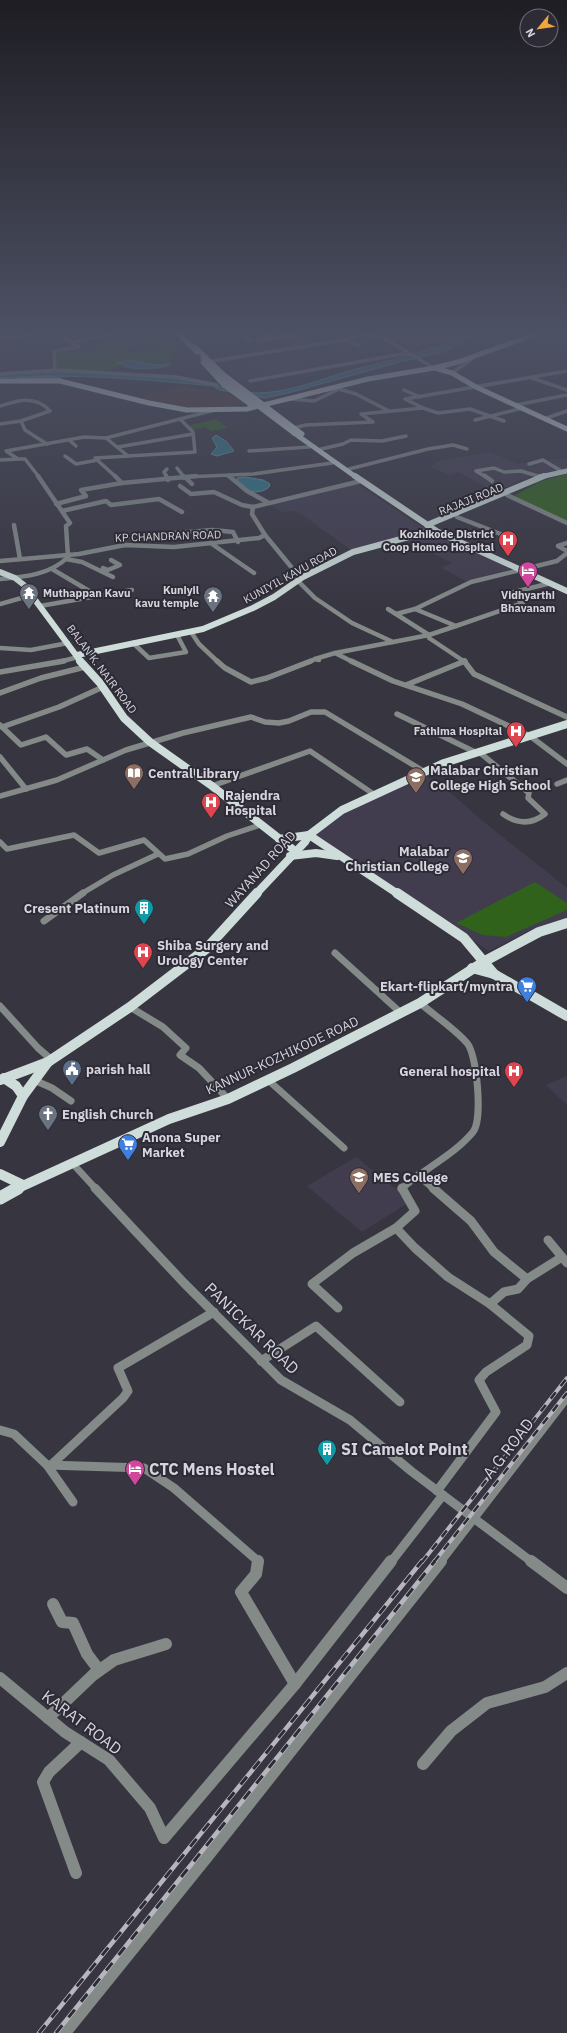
<svg xmlns="http://www.w3.org/2000/svg" width="567" height="2033" viewBox="0 0 567 2033" font-family="'IBM Plex Sans',sans-serif">
	<rect width="100%" height="100%" fill="#373540"/>
	<g fill="#413d4e">
		<polygon points="287,357 311,369 239,381 226,367"/>
		<polygon points="490,452 517,464 542,460 567,459 567,468 525,478 494,492 459,472 449,475 431,467 439,461"/>
		<polygon points="357,484 417,524 428,530 351,550 297,511 281,512 270,504"/>
		<polygon points="435,534 512,569 466,581 441,568 452,563 403,539"/>
		<polygon points="425,775 452,794 484,822 567,888 567,918 532,929 489,951 314,835 343,814"/>
		<polygon points="567,1076 567,1105 546,1085"/>
		<polygon points="356,1157 411,1201 362,1232 307,1186"/>
	</g>
	<polygon fill="#4d3935" points="376,331 460,331 451,338 433,347 410,354 371,333"/>
	<polygon fill="#4d3936" points="183,386 233,395 245,404 232,407 198,409 164,404 145,399 144,396"/>
	<g fill="#31621b">
		<path d="M114,340L160,342L161,344L136,346L129,350L131,352L175,346L174,357L170,360L172,366L158,369L115,367C110,375 68,369 57,369L56,353L77,350L91,351Z"/>
		<polygon points="216,419 228,428 211,431 205,427 192,430 187,426"/>
		<polygon points="567,474 567,522 514,496 541,481"/>
		<polygon points="535,882 567,903 567,910 506,937 483,935 456,923"/>
	</g>
	<g fill="#2e7888" stroke="#6094a1">
		<path d="M460,331H478L464,342L446,351L400,362L288,393L265,398L219,390L213,386C142,379 71,373 0,378V375C58,370 118,372 176,378C202,380 229,392 256,393C290,393 323,378 356,369C379,363 447,349 460,331Z"/>
		<path d="M131,360L154,365L170,364C164,369 134,370 127,367C125,366 122,363 117,363Z"/>
		<polygon points="216,435 226,441 234,451 217,456 211,454 217,447 212,438"/>
		<path d="M245,477L263,480L270,484L269,487C259,496 241,492 237,478Z"/>
	</g>
	<g fill="none" stroke-linecap="round" stroke-linejoin="round">
		<g stroke="#838a88" stroke-width="3.5">
			<polyline points="221,331 242,334 252,341"/>
			<polyline points="360,331 387,340 434,368"/>
			<polyline points="553,331 567,336"/>
			<polyline points="62,333 65,338 79,347 54,351 55,370 176,377 217,385"/>
			<polyline points="0,336 13,338 43,331"/>
			<polyline points="258,340 268,340 313,331"/>
			<polyline points="258,340 273,333 290,335"/>
			<polyline points="72,342 107,335 145,331"/>
			<polyline points="359,346 344,340 367,334"/>
			<polyline points="213,361 344,340"/>
			<polyline points="452,373 473,358"/>
			<polyline points="0,374 55,370"/>
			<polyline points="532,378 567,390"/>
			<polyline points="18,379 50,377 60,379"/>
			<polyline points="250,381 408,353"/>
			<polyline points="404,390 420,397"/>
			<polyline points="291,399 314,401 339,389 356,394 389,411"/>
			<polyline points="516,405 567,395"/>
			<path d="M0,406C18,400 36,395 50,411L21,421"/>
			<polyline points="423,408 438,413 470,409 504,421"/>
			<polyline points="547,418 567,411"/>
			<polyline points="475,420 523,408"/>
			<polyline points="0,424 21,421 25,430 47,444"/>
			<polyline points="293,428 306,425 373,422 361,414 423,408 405,399 567,371"/>
			<polyline points="106,438 128,456 195,452 193,432 180,419"/>
			<polyline points="69,440 76,446"/>
			<polyline points="118,447 193,434"/>
			<polyline points="321,449 343,444 351,440 382,441 406,436"/>
			<polyline points="249,451 309,447"/>
			<polyline points="65,456 76,464 98,460"/>
			<polyline points="0,460 18,459"/>
			<polyline points="529,464 543,460 563,472"/>
			<polyline points="177,468 184,477"/>
			<polyline points="349,469 428,449 453,445 467,449"/>
			<polyline points="228,476 230,477"/>
			<polyline points="39,477 25,459 18,459 6,451 84,437 106,438 215,410"/>
			<polyline points="116,477 95,458 128,456"/>
			<polyline points="167,477 164,472 167,469"/>
			<polyline points="185,477 253,474 332,463"/>
			<polyline points="486,477 476,471 494,468 504,472 521,471 541,477"/>
		</g>
		<g stroke="#838a88" stroke-width="4.5">
			<polyline points="115,476 122,483"/>
			<polyline points="166,476 168,480"/>
			<polyline points="183,476 184,478"/>
			<polyline points="229,476 247,491 269,503"/>
			<polyline points="485,476 492,481"/>
			<polyline points="539,476 541,477"/>
			<polyline points="186,478 192,484"/>
			<polyline points="180,486 191,494 214,492 242,505 253,507"/>
			<polyline points="507,495 567,523"/>
			<polyline points="56,504 86,496 81,490 122,483 196,476"/>
			<polyline points="62,511 106,501 111,505 159,499 182,512"/>
			<polyline points="457,517 503,535"/>
			<polyline points="14,525 20,559"/>
			<polyline points="265,535 297,574 303,577"/>
			<polyline points="567,543 558,546 567,551"/>
			<polyline points="212,544 254,573"/>
			<polyline points="125,545 121,537 213,530 233,532 238,542"/>
			<polyline points="66,559 82,562 113,577"/>
			<polyline points="0,561 79,554 125,545 174,547 259,538 265,535 252,514 253,507 361,481"/>
			<polyline points="103,568 108,570 120,565 111,560"/>
			<polyline points="52,569 96,595"/>
			<path d="M0,579C24,577 50,575 68,557L66,526L70,523L38,476"/>
			<polyline points="298,581 315,598 352,623 393,642 429,635"/>
			<polyline points="0,604 32,595"/>
			<polyline points="40,606 132,590"/>
			<polyline points="388,609 429,635"/>
			<polyline points="396,614 415,609"/>
			<polyline points="456,626 523,603 510,593 551,583"/>
			<polyline points="191,632 199,644 218,662"/>
			<polyline points="133,643 149,658 186,652 177,635"/>
			<polyline points="0,648 31,650 68,643"/>
			<polyline points="335,653 393,642"/>
			<polyline points="315,659 335,653 353,662"/>
			<polyline points="59,662 78,657"/>
			<polyline points="309,662 315,659 319,660"/>
			<polyline points="465,662 429,638 429,635 456,626 415,609 471,582 557,561 567,553"/>
		</g>
		<g stroke="#838a88" stroke-width="5.5">
			<polyline points="217,661 225,668 251,682 267,678 311,661"/>
			<polyline points="351,661 393,681 462,704 530,736 567,764"/>
			<polyline points="464,661 474,674 567,717"/>
			<polyline points="0,672 64,661"/>
			<polyline points="406,685 465,661"/>
			<polyline points="0,693 41,678 85,667"/>
			<polyline points="397,714 477,753"/>
			<polyline points="0,725 21,745 46,737 66,755 87,749 103,760"/>
			<polyline points="2,727 59,707 103,687"/>
			<path d="M479,752L529,793L528,798L545,814C531,825 517,824 503,814"/>
			<polyline points="0,757 26,789"/>
			<polyline points="557,784 567,780"/>
			<polyline points="212,786 310,751 375,795"/>
			<polyline points="0,796 57,780 126,750 183,733 251,717 265,722 279,723 289,721 311,712 325,712 425,772"/>
			<polyline points="0,842 7,849 74,835 99,853 144,840 165,859 188,854 227,836 260,825"/>
			<polyline points="81,894 113,875 158,854"/>
		</g>
		<g stroke="#838a88" stroke-width="7">
			<polyline points="44,921 83,893"/>
			<polyline points="335,953 401,1013"/>
			<polyline points="0,1006 38,1048 52,1060"/>
			<polyline points="130,1007 163,1027 186,1048 180,1055 199,1068 228,1099"/>
			<polyline points="34,1080 52,1088 71,1101"/>
			<polyline points="268,1080 344,1148"/>
			<polyline points="73,1164 96,1189"/>
			<polyline points="418,1175 434,1189"/>
			<path d="M401,1189C424,1169 454,1155 473,1132C483,1120 477,1054 467,1043C454,1028 435,1016 420,1003"/>
		</g>
		<g stroke="#838a88" stroke-width="9">
			<polyline points="95,1188 184,1283 281,1380 350,1420 411,1471 532,1562"/>
			<polyline points="433,1188 471,1221 494,1252 527,1279"/>
			<polyline points="396,1228 415,1248 448,1277 490,1304 504,1292 518,1289 527,1279 562,1257"/>
			<polyline points="548,1240 567,1263"/>
			<polyline points="338,1308 312,1284 353,1253 396,1228 415,1211 402,1188"/>
			<polyline points="261,1361 316,1326 400,1402"/>
			<polyline points="0,1430 14,1434 47,1465 144,1468 174,1488 259,1562"/>
			<polyline points="47,1465 73,1502"/>
			<polyline points="51,1465 123,1398 128,1391 118,1368 214,1312"/>
			<polyline points="437,1491 496,1412 479,1380 486,1372 527,1345 529,1336 490,1304"/>
			<polyline points="391,1562 443,1495"/>
			<polyline points="440,1562 567,1397"/>
		</g>
		<g stroke="#838a88" stroke-width="12">
			<polyline points="258,1561 256,1574 241,1592 295,1684"/>
			<polyline points="531,1561 567,1588"/>
			<polyline points="53,1604 62,1622 73,1623 87,1654 99,1670"/>
			<polyline points="0,1678 65,1732 109,1760 150,1808 164,1838 295,1684 391,1561"/>
			<polyline points="48,1718 93,1675 114,1660 166,1644"/>
			<polyline points="423,1764 451,1731 487,1703 545,1687 567,1673"/>
			<polyline points="76,1873 43,1782 49,1772 81,1742"/>
			<polyline points="65,2033 207,1857 441,1561"/>
		</g>
		<g stroke="#ceddd9" stroke-width="5">
			<polyline points="176,331 197,352"/>
			<polyline points="194,346 224,375 302,434"/>
			<polyline points="203,362 224,385 250,404"/>
			<polyline points="435,368 452,373 476,387 567,429"/>
			<polyline points="0,381 60,381 149,403 187,410 247,409 368,379 434,368 458,362 525,338 530,334 526,331"/>
			<polyline points="294,433 356,477"/>
			<polyline points="540,477 567,471"/>
		</g>
		<g stroke="#ceddd9" stroke-width="6">
			<polyline points="355,476 438,532 567,591"/>
			<polyline points="427,525 544,476"/>
			<polyline points="0,572 15,578 24,585 81,662"/>
			<polyline points="77,655 203,629 253,608 274,597 303,577 353,552 427,532 438,532"/>
		</g>
		<g stroke="#ceddd9" stroke-width="8">
			<polyline points="80,661 100,683 124,718 150,742 212,786 295,851"/>
			<polyline points="309,835 398,894"/>
			<polyline points="279,839 309,835"/>
			<polyline points="290,856 316,853 337,856"/>
			<polyline points="256,894 305,842 309,835 342,810 444,763 567,724"/>
		</g>
		<g stroke="#ceddd9" stroke-width="10">
			<polyline points="397,893 464,938 494,974"/>
			<polyline points="472,968 494,974 567,1016"/>
			<polyline points="4,1078 16,1086 23,1096"/>
			<polyline points="0,1080 48,1062 130,1007 206,949 257,893"/>
			<polyline points="0,1142 23,1096 48,1062"/>
			<polyline points="0,1174 23,1185"/>
			<polyline points="16,1189 169,1119 228,1099 293,1068 420,1003 485,961 539,932 567,923"/>
		</g>
		<polyline stroke="#ceddd9" stroke-width="13" points="0,1198 18,1188"/>
		<defs>
			<g id="rail-far1">
				<polyline points="422,1562 567,1378"/>
				<polyline points="434,1562 567,1393"/>
			</g>
			<g id="rail">
				<polyline points="39,2033 422,1561"/>
				<polyline points="56,2033 435,1561"/>
			</g>
		</defs>
		<use href="#rail-far1" stroke="#b7b5be" stroke-width="4"/>
		<use href="#rail" stroke="#b7b5be" stroke-width="4.5"/>
		<use href="#rail-far1" stroke="#2d2b36" stroke-width="2.5" stroke-dasharray="8" stroke-linecap="butt"/>
		<use href="#rail" stroke="#2d2b36" stroke-width="3" stroke-dasharray="10" stroke-linecap="butt"/>
		<polyline stroke="#ceddd9" stroke-width="5" points="203,358 221,378 294,433"/>
	</g>
	<linearGradient id="sky" x2="0" y2="1"><stop stop-color="#1e1d23"/><stop offset="0.54" stop-color="#4d5164"/><stop offset="1" stop-color="#4d5164" stop-opacity="0"/></linearGradient>
	<rect width="567" height="616" fill="url(#sky)"/>
	<defs>
		<symbol id="hospital-pin" viewBox="-11 -11 22 30"><path d="M0 17L-7.5 6A9.5 9.5 0 1 1 7.5 6Z" fill="#e0444e" stroke="#2d2b36"/><path d="M-5-5h3v3.5h4V-5h3V5h-3V1.5h-4V5h-3Z" fill="#fff"/></symbol>
		<symbol id="hotel-pin" viewBox="-11 -11 22 30"><path d="M0 17L-7.5 6A9.5 9.5 0 1 1 7.5 6Z" fill="#d1479c" stroke="#2d2b36"/><path d="M-6-4.5h1.5V1H6V5H4.5V3h-9V5H-6ZM-4 0a1.8 1.8 0 1 1 3.6 0ZM.5 0V-2.5h3Q6-2.5 6 0Z" fill="#fff"/></symbol>
		<symbol id="temple-pin" viewBox="-11 -11 22 30"><path d="M0 17L-7.5 6A9.5 9.5 0 1 1 7.5 6Z" fill="#6b7280" stroke="#2d2b36"/><path d="M0-6L5-2H3V0L6.5 2.5H4V6H1.5V3h-3V6H-4V2.5H-6.5L-3 0V-2H-5Z" fill="#fff"/></symbol>
		<symbol id="library-pin" viewBox="-11 -11 22 30"><path d="M0 17L-7.5 6A9.5 9.5 0 1 1 7.5 6Z" fill="#8d6e63" stroke="#2d2b36"/><path d="M-6-4Q-3-5.5-.7-3.5V5Q-3 3-6 4ZM6-4Q3-5.5 .7-3.5V5Q3 3 6 4Z" fill="#fff"/></symbol>
		<symbol id="school-pin" viewBox="-11 -11 22 30"><path d="M0 17L-7.5 6A9.5 9.5 0 1 1 7.5 6Z" fill="#8d6e63" stroke="#2d2b36"/><path d="M0-5L7-2L0 1L-7-2ZM-4 1L0 2.5L4 1V4Q0 6-4 4Z" fill="#fff"/></symbol>
		<symbol id="university-pin" viewBox="-11 -11 22 30"><path d="M0 17L-7.5 6A9.5 9.5 0 1 1 7.5 6Z" fill="#8d6e63" stroke="#2d2b36"/><path d="M0-5L7-2L0 1L-7-2ZM-4 1L0 2.5L4 1V4Q0 6-4 4Z" fill="#fff"/></symbol>
		<symbol id="building-pin" viewBox="-11 -11 22 30"><path d="M0 17L-7.5 6A9.5 9.5 0 1 1 7.5 6Z" fill="#0f9aa8" stroke="#2d2b36"/><path d="M-4-6H4V6H1V3H-1V6H-4ZM-2.5-4.3h1.7v1.8h-1.7ZM.8-4.3h1.7v1.8H.8ZM-2.5-1h1.7V.8h-1.7ZM.8-1h1.7V.8H.8Z" fill="#fff"/></symbol>
		<symbol id="supermarket-pin" viewBox="-11 -11 22 30"><path d="M0 17L-7.5 6A9.5 9.5 0 1 1 7.5 6Z" fill="#3f7fe0" stroke="#2d2b36"/><path d="M-6-5.5h2.5l.6 2H6L4.5 2H-2.5L-4.4-4H-6ZM-1.5 3.2a1.3 1.3 0 1 0 .1 0ZM3 3.2a1.3 1.3 0 1 0 .1 0Z" fill="#fff"/></symbol>
		<symbol id="civic-pin" viewBox="-11 -11 22 30"><path d="M0 17L-7.5 6A9.5 9.5 0 1 1 7.5 6Z" fill="#5c6f8a" stroke="#2d2b36"/><path d="M-.6-6.5H3V-4.5H.6V-3L4-1V1h2V6H-6V1h2V-1L-.6-3ZM-1.2 2.5V6h2.4V2.5Z" fill="#fff"/></symbol>
		<symbol id="church-pin" viewBox="-11 -11 22 30"><path d="M0 17L-7.5 6A9.5 9.5 0 1 1 7.5 6Z" fill="#6b7280" stroke="#2d2b36"/><path d="M-1.2-6h2.4v3.5h3.3v2.4h-3.3V6h-2.4V-.1h-3.3v-2.4h3.3Z" fill="#fff"/></symbol>
	</defs>
	<g fill-rule="evenodd">
		<use href="#hospital-pin" x="497" y="529" width="22" height="30"/>
		<use href="#hotel-pin" x="517" y="560" width="22" height="30"/>
		<use href="#temple-pin" x="18" y="582" width="22" height="30"/>
		<use href="#temple-pin" x="202" y="585" width="22" height="30"/>
		<use href="#hospital-pin" x="505" y="720" width="22" height="30"/>
		<use href="#library-pin" x="123" y="762" width="22" height="30"/>
		<use href="#school-pin" x="405" y="766" width="22" height="30"/>
		<use href="#hospital-pin" x="200" y="791" width="22" height="30"/>
		<use href="#university-pin" x="452" y="847" width="22" height="30"/>
		<use href="#building-pin" x="133" y="897" width="22" height="30"/>
		<use href="#hospital-pin" x="132" y="941" width="22" height="30"/>
		<use href="#supermarket-pin" x="516" y="975" width="22" height="30"/>
		<use href="#civic-pin" x="61" y="1058" width="22" height="30"/>
		<use href="#hospital-pin" x="503" y="1060" width="22" height="30"/>
		<use href="#church-pin" x="37" y="1103" width="22" height="30"/>
		<use href="#supermarket-pin" x="117" y="1133" width="22" height="30"/>
		<use href="#school-pin" x="348" y="1166" width="22" height="30"/>
		<use href="#building-pin" x="316" y="1438" width="22" height="30"/>
		<use href="#hotel-pin" x="124" y="1458" width="22" height="30"/>
	</g>
	<g text-anchor="middle" stroke-width="4" stroke-linejoin="round" paint-order="stroke">
		<g font-size="11" fill="#d6d4dc" stroke="#2d2b36">
			<text transform="translate(471 499) rotate(-22)" y="4">RAJAJI ROAD</text>
			<text transform="translate(168 536) rotate(-2)" y="4">KP CHANDRAN ROAD</text>
			<text transform="translate(290 575) rotate(-29)" y="4">KUNIYIL KAVU ROAD</text>
			<text transform="translate(102 669) rotate(53)" y="4">BALAN K. NAIR ROAD</text>
		</g>
		<g font-size="11" font-weight="bold" fill="#d6d4dc" stroke="#2d2b36" text-anchor="end">
			<text x="494" y="538">Kozhikode District<tspan x="494" dy="13">Coop Homeo Hospital</tspan></text>
			<text x="199" y="594">Kuniyil<tspan x="199" dy="13">kavu temple</tspan></text>
			<text x="43" y="597" text-anchor="start">Muthappan Kavu</text>
			<text x="528" y="599" text-anchor="middle">Vidhyarthi<tspan x="528" dy="13">Bhavanam</tspan></text>
			<text x="502" y="735">Fathima Hospital</text>
		</g>
		<g font-size="13" font-weight="bold" fill="#d6d4dc" stroke="#2d2b36" text-anchor="start">
			<text x="430" y="775">Malabar Christian<tspan x="430" dy="15">College High School</tspan></text>
			<text x="148" y="778">Central Library</text>
			<text x="225" y="800">Rajendra<tspan x="225" dy="15">Hospital</tspan></text>
			<text x="449" y="856" text-anchor="end">Malabar<tspan x="449" dy="15">Christian College</tspan></text>
			<text x="130" y="913" text-anchor="end">Cresent Platinum</text>
			<text x="157" y="950">Shiba Surgery and<tspan x="157" dy="15">Urology Center</tspan></text>
			<text x="513" y="991" text-anchor="end">Ekart-flipkart/myntra</text>
			<text x="86" y="1074">parish hall</text>
			<text x="500" y="1076" text-anchor="end">General hospital</text>
			<text x="62" y="1119">English Church</text>
			<text x="142" y="1142">Anona Super<tspan x="142" dy="15">Market</tspan></text>
			<text x="373" y="1182">MES College</text>
		</g>
		<g font-size="13" fill="#d6d4dc" stroke="#2d2b36">
			<text transform="translate(260 869) rotate(-48)" y="5">WAYANAD ROAD</text>
			<text transform="translate(282 1055) rotate(-25)" y="5">KANNUR-KOZHIKODE ROAD</text>
		</g>
		<g font-size="16" fill="#d6d4dc" stroke="#2d2b36">
			<text transform="translate(252 1328) rotate(44)" y="6">PANICKAR ROAD</text>
			<text transform="translate(508 1448) rotate(-52)" y="6">A G ROAD</text>
			<text transform="translate(82 1722) rotate(37)" y="6">KARAT ROAD</text>
		</g>
		<g font-size="16" font-weight="bold" fill="#d6d4dc" stroke="#2d2b36" text-anchor="start">
			<text x="341" y="1455">SI Camelot Point</text>
			<text x="149" y="1475">CTC Mens Hostel</text>
		</g>
	</g>
	<g transform="translate(539 28) rotate(241)"><circle r="19" fill="#2d2b36" stroke="#716f78"/>
	<path d="M0-3L7 15L0 10L-7 15Z" fill="#eea73d"/>
	<text y="-6" font-size="11" font-weight="bold" text-anchor="middle" fill="#d6d4dc">N</text>
	</g>
</svg>
